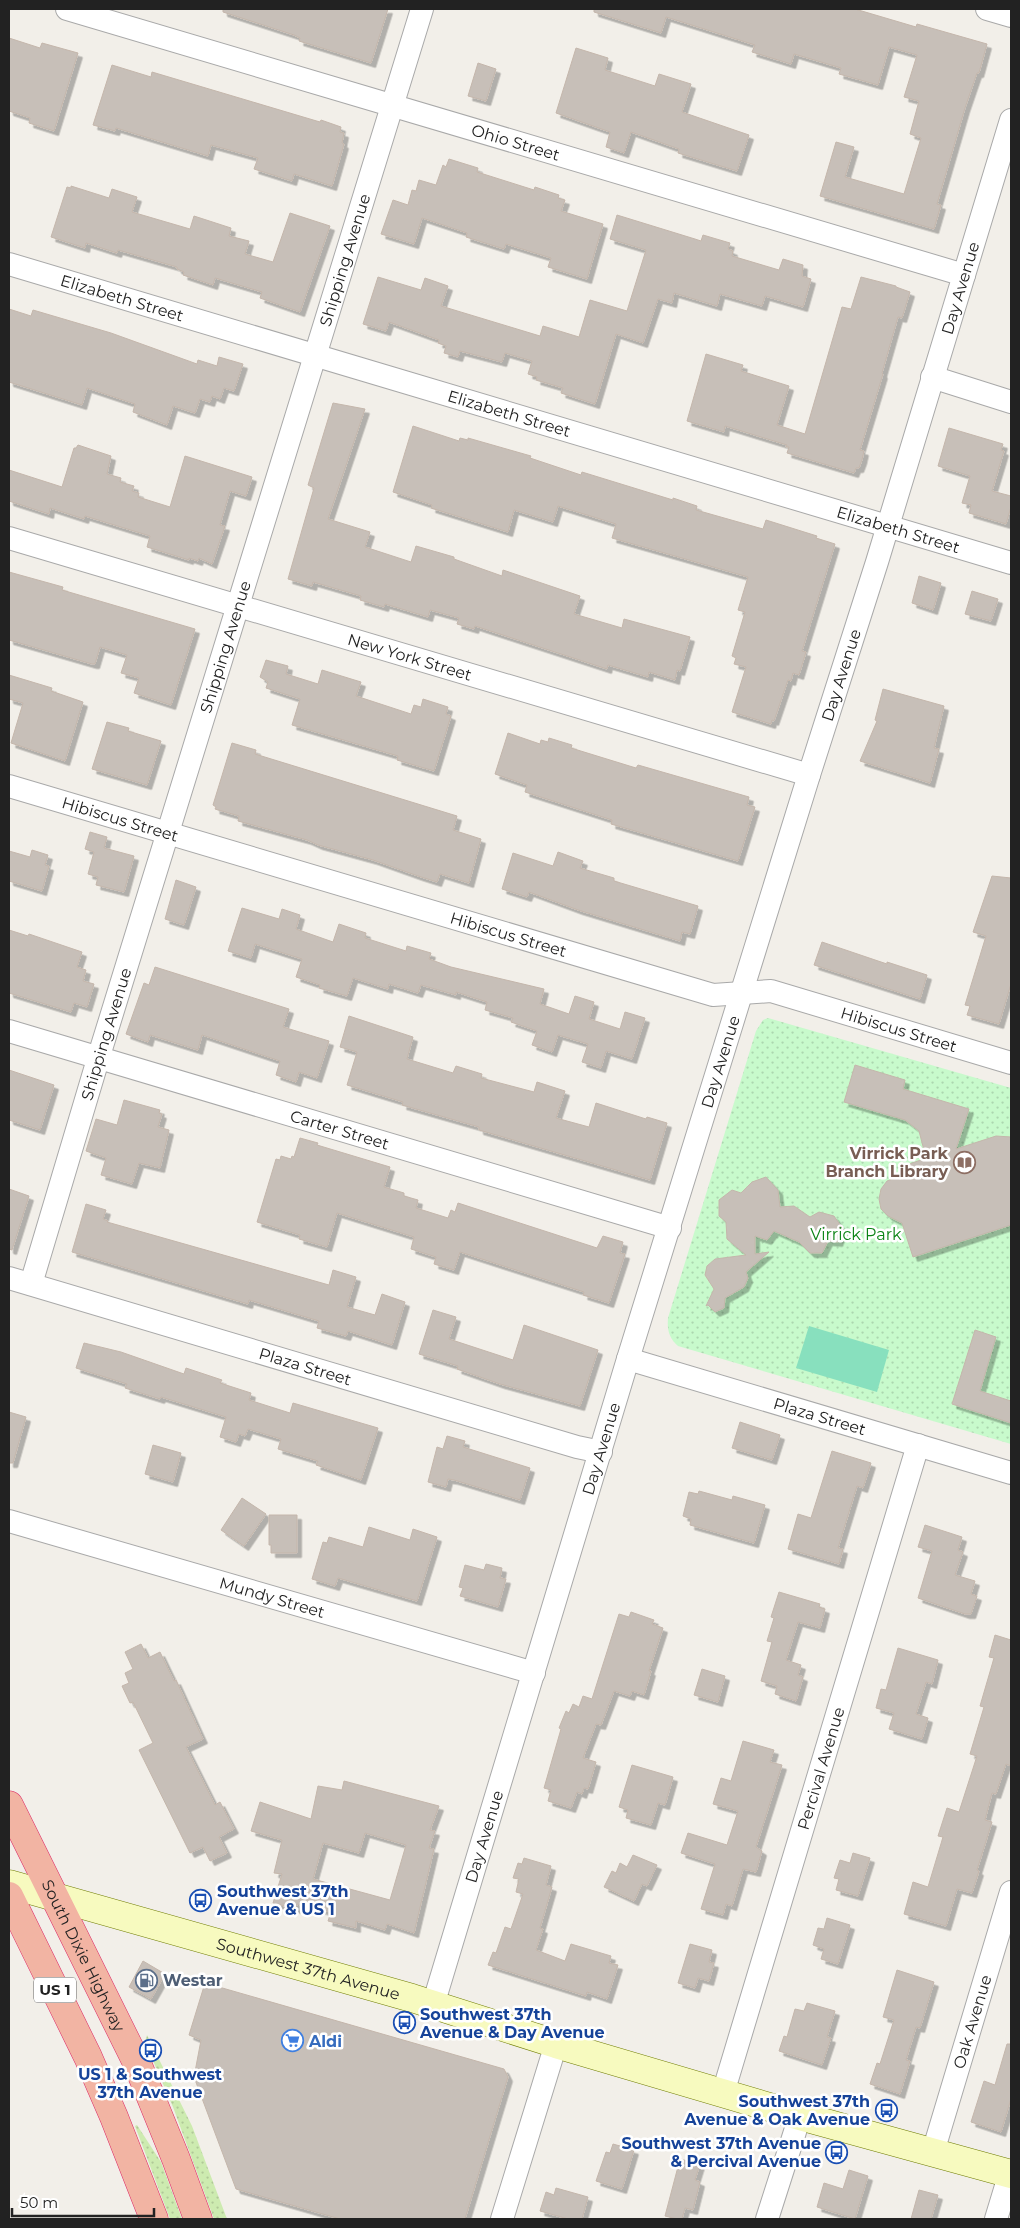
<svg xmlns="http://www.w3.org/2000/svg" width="1020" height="2228" viewBox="0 0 1020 2228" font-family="Montserrat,sans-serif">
	<defs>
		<pattern id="grass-dots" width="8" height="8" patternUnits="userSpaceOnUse" patternTransform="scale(1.25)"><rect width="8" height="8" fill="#cdebb0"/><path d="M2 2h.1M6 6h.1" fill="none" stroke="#b0c997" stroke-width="1.8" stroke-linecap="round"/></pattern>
		<pattern id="park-dots" width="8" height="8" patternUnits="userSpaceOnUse" patternTransform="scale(1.25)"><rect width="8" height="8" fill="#c8facc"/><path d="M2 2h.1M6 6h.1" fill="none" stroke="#acd6af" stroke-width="1.8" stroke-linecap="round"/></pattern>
		<filter id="shadow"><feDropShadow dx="4.5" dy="4.5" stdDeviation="0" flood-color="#0004"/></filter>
	</defs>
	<rect width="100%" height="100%" fill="#f2efe9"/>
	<g fill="url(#grass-dots)">
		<polygon points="147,2035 192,2126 227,2219 214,2219 173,2107 145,2042"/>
		<polygon points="137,2125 161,2162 182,2219 170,2219 135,2126"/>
	</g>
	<path fill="url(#park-dots)" d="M768,1018L1011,1088V1444L678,1346C669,1338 667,1330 668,1318L756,1031L763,1020Z"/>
	<polygon fill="#88e0be" points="809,1326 889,1350 877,1392 796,1368"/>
	<g fill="#c7bfb8" stroke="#c4b6ab" fill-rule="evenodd" filter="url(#shadow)">
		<polygon points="223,9 388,9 371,63 299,41 300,38 294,35 223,12"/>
		<polygon points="594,9 855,9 916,27 917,24 987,44 979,73 977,73 965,108 937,204 941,205 934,229 820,196 836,142 854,147 845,177 904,194 921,138 910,134 919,101 904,97 917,55 889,47 878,85 839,74 841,68 794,54 791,64 752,52 755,45 666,17 661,33 594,12"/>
		<polygon points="9,38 40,48 42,43 78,53 54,131 29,123 30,118 9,111"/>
		<polygon points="576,48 608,58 605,70 655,86 659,74 691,84 682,112 749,135 737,171 678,153 679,149 631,132 624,153 606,147 610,132 556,113"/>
		<polygon points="478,63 496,69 486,101 468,96"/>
		<polygon points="112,65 151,77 152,72 320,122 321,120 341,127 340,132 344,133 342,143 344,144 332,186 294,174 292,181 254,169 258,158 211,145 208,156 116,128 115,131 93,125"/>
		<polygon points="449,159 478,168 477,172 534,190 535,187 559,195 558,198 565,200 561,211 603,224 587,279 548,267 551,258 506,244 504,249 466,237 467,233 422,218 414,244 381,234 393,200 408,205 412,190 416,191 419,180 436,185 443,165 446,167"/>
		<polygon points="71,186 109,198 112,189 137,197 132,212 190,229 194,216 231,228 229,236 249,241 245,254 273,262 290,213 330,226 300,312 260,298 262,292 215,278 213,285 183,275 184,272 177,269 177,267 118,250 117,253 86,243 85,248 51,237 67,187 71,188"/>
		<polygon points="617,215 695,239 701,241 703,235 730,243 728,249 733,251 732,256 779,270 783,259 803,265 802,276 811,279 803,307 765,296 762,306 720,294 717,306 674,293 672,303 658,299 643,343 616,334 595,404 561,393 563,388 536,380 537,377 528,374 532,361 505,353 502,362 460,351 458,357 444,353 446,346 438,343 439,340 389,322 386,331 363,324 378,277 421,290 425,278 448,286 441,306 540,336 543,326 579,337 590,300 627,311 646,250 610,239"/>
		<polygon points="861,277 896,286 896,287 910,292 902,318 898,317 882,373 883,374 860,450 864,451 862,460 859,468 856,468 854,473 787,453 789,447 786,447 787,445 725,426 724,432 687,421 706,354 743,365 741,371 789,386 777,425 805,434 842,307 851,309"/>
		<polygon points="9,309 31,316 33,310 111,333 197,364 198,360 217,366 219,357 243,364 234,391 224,388 220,399 212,396 210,402 200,399 195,413 173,406 167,425 133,412 135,404 87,388 82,405 9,382"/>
		<polygon points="333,403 365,409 328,519 370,532 365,547 411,562 416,546 454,557 454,559 502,576 503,570 580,596 574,614 622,628 624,619 690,637 680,671 677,670 675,680 649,672 648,677 608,665 607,669 475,626 474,629 457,624 459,618 430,610 428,617 385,604 384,607 360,600 361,596 313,582 312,586 288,579 314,488 308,485"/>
		<polygon points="413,426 459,441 460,438 468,440 468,438 531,456 530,458 581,475 582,472 673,500 673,498 697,506 696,510 763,529 766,520 817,536 816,538 835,544 802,651 806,652 799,675 793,673 791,681 788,680 774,721 772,720 771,724 732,712 746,667 734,664 736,658 732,656 745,612 738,610 748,577 612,538 616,524 558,506 553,522 514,510 508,532 431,508 432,505 393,492"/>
		<polygon points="949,428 1003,444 1001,450 1004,451 992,491 1011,496 1011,507 1006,524 969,513 971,505 962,503 970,476 938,466"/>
		<polygon points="78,445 111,456 107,474 121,478 120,482 134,486 132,491 139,493 138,497 170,507 185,456 252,477 246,496 230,491 220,525 225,526 212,564 199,558 198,561 189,558 189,560 147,547 150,536 85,516 84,519 50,508 49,514 9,501 9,470 62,487 74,448 76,448"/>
		<polygon points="9,572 63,587 62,590 195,629 171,705 134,693 139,678 121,673 127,655 100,647 95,664 92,664 9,640"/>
		<polygon points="919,576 941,583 933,610 912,603"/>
		<polygon points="972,591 998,599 991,621 965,614"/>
		<polygon points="266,660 288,666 286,674 318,684 322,670 361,682 356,696 411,714 414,705 421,707 423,699 448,707 446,714 451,716 434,771 397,760 398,756 292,725 300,699 266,688 268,682 260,677"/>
		<polygon points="9,675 52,688 51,691 83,702 65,761 11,743 23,703 9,699"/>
		<polygon points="883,689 944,706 934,748 939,749 930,783 860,761 877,721 875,720"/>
		<polygon points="107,722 129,728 128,731 161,741 147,785 92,769"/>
		<polygon points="508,733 540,744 541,740 548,742 549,738 572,745 571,748 636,768 638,765 749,797 747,805 755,807 738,861 611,824 612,820 525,792 527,785 495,774"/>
		<polygon points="232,743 256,750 255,754 457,816 453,830 481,839 469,883 440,874 437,882 418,876 373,860 318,845 307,840 238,821 239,816 215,809 216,807 213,805"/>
		<polygon points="90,832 107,837 104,848 134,856 124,892 96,885 98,877 88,874 94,852 85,849"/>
		<polygon points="32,850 48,855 45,865 49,866 42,891 9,881 9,851 30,857"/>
		<polygon points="558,852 583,861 580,868 614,878 614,881 698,906 690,934 682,932 680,941 578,910 529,892 527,897 502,889 513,853 553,866"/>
		<polygon points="992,876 1011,878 1011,984 999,1024 967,1015 970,1006 965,1005 986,936 973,932"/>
		<polygon points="176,880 196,887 184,925 165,919"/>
		<polygon points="242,908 279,919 282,909 300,915 296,929 333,942 339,924 366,933 365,938 406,951 407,946 431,953 429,959 451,967 544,989 540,1004 569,1014 575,996 594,1002 589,1019 620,1029 625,1012 645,1018 632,1059 606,1051 601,1068 582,1062 588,1044 558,1035 552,1052 532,1045 537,1031 511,1022 513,1018 485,1010 487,1002 456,992 456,995 421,985 418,993 389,984 388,989 353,978 347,996 319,988 320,985 296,977 302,959 255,944 251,958 228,951"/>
		<polygon points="9,930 28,936 29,934 82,952 77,967 86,970 83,981 94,984 87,1007 74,1003 71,1012 9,993"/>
		<polygon points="822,942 887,964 887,962 927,975 920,999 814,965"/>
		<polygon points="155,967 289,1009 283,1027 329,1041 317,1078 299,1072 296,1082 276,1075 280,1061 202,1035 198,1050 150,1035 148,1042 126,1034 144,983 149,985"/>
		<polygon points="349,1016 413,1037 407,1059 453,1073 456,1066 482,1074 481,1078 534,1092 537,1082 565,1091 556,1118 589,1127 596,1103 646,1119 647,1117 667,1123 650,1180 479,1130 479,1127 402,1105 403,1102 347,1085 357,1052 340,1047"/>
		<polygon points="855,1065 905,1080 903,1089 969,1109 956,1149 996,1136 1011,1137 1011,1225 913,1257 902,1223 888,1216 881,1209 879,1199 881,1189 887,1181 901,1176 907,1165 926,1158 919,1131 905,1120 844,1102"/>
		<polygon points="9,1070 54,1085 40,1130 9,1120"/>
		<polygon points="124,1100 160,1110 159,1113 162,1114 158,1127 169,1130 160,1168 139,1163 132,1184 101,1175 106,1158 86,1151 96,1119 117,1125"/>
		<polygon points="300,1138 318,1143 317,1145 390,1167 384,1187 404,1193 404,1196 418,1200 416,1208 448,1218 451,1210 455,1212 458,1203 597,1248 603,1236 623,1242 620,1253 625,1254 609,1303 583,1295 584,1292 460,1252 454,1270 434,1264 436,1257 411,1249 414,1237 337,1213 327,1247 299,1239 300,1235 257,1222 276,1159 280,1160 281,1156 291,1159 292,1156 294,1157"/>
		<polygon points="766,1177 778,1190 780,1207 794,1206 810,1217 819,1212 834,1216 843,1229 838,1242 828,1241 822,1253 810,1253 799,1242 774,1231 767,1240 755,1236 755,1254 769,1252 746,1272 748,1278 744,1287 725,1298 724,1308 715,1312 708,1305 706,1306 714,1289 705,1275 707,1266 715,1259 746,1255 727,1239 726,1222 719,1216 719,1200 732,1190 741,1193 752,1182"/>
		<polygon points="9,1189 29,1196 12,1250 9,1249"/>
		<polygon points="86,1204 106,1210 103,1219 108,1221 107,1222 329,1285 333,1270 356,1277 347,1307 375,1315 382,1294 405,1302 392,1345 348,1331 346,1336 317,1328 319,1321 249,1300 248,1304 72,1252"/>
		<polygon points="433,1310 456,1317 449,1339 513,1360 524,1325 598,1350 580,1406 500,1384 457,1369 458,1366 419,1354"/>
		<polygon points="975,1330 996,1337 980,1391 1011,1401 1011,1423 952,1404"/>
		<polygon points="84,1343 121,1352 184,1374 186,1368 222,1380 220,1383 251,1393 249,1400 290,1413 293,1403 378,1428 361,1480 316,1465 318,1461 278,1449 281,1439 248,1429 245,1436 239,1434 236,1442 220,1437 226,1417 161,1397 160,1399 125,1388 127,1384 76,1368"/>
		<polygon points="9,1412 26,1417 13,1463 9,1463"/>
		<polygon points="740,1422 780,1435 772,1460 732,1448"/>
		<polygon points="447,1436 465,1441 463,1447 530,1468 520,1500 454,1480 448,1479 446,1487 428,1482 437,1447 443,1449"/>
		<polygon points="153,1445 181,1453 173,1482 145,1474"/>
		<polygon points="832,1451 871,1463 863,1488 857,1486 838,1548 843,1549 839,1564 788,1549 798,1514 811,1518"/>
		<polygon points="699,1491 732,1500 733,1496 765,1505 754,1543 690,1525 691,1519 683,1516 689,1492 698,1494"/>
		<polygon points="242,1498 266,1514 244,1546 221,1530"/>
		<polygon points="269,1515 297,1515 297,1553 271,1553 271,1545 269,1545"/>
		<polygon points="925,1525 962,1537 958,1550 963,1552 955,1575 975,1581 971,1594 977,1596 971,1614 965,1614 918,1598 932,1551 918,1547"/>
		<polygon points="369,1527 410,1540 413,1529 437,1537 417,1601 338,1578 335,1586 312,1579 323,1542 327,1543 329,1537 363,1547"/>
		<polygon points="486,1564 502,1568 500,1578 506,1579 498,1607 460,1596 463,1588 459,1587 465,1565 484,1570"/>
		<polygon points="779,1592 820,1604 819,1607 825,1609 820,1628 798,1622 786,1660 801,1665 798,1675 803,1677 796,1701 775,1694 777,1686 761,1681 772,1642 767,1641 774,1618 771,1617"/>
		<polygon points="631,1612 654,1620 652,1624 663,1628 649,1671 651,1671 644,1695 632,1691 630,1696 614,1691 601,1725 596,1724 583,1758 596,1762 588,1789 584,1788 582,1794 577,1792 571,1808 548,1801 551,1790 544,1788 561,1729 559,1728 566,1711 569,1713 573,1704 579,1707 583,1696 592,1699 619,1614 629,1617"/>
		<polygon points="995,1635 1011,1640 1011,1766 1006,1764 996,1794 992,1793 985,1820 992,1822 977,1870 979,1871 972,1893 957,1889 946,1926 904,1914 913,1882 928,1887 943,1837 938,1836 947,1808 959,1812 977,1756 970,1754 984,1707 980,1706 994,1658 989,1657"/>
		<polygon points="141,1644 148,1658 160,1652 174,1681 176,1680 203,1739 186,1747 215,1805 220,1802 234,1829 219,1837 227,1853 210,1861 203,1847 190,1853 139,1750 153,1743 133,1702 130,1703 122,1686 129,1683 125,1673 133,1669 125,1652"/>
		<polygon points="898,1648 938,1660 932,1684 926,1682 916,1714 928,1718 922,1739 889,1729 894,1713 876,1708 881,1689 886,1690"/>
		<polygon points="702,1669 725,1676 718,1702 694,1695"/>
		<polygon points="743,1741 774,1750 770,1762 782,1765 756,1847 762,1851 756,1872 743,1869 732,1906 726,1904 723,1915 701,1909 715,1864 681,1853 688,1833 727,1845 738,1811 713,1804 721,1778 731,1781"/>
		<polygon points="632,1765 673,1777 665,1805 658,1803 651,1825 626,1818 628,1810 619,1807"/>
		<path d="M344,1781L439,1806L430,1830L435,1831L429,1848L434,1849L414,1933L387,1924L385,1930L356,1921V1928L328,1921L331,1912L297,1904L296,1909L273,1903L282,1874L274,1873L282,1840L251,1831L260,1802L311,1819L318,1786L342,1790ZM365,1833L406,1845L390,1900L313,1879L323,1843L359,1853Z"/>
		<polygon points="853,1853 870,1858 858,1896 836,1890 839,1879 834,1878 840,1860 850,1863"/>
		<polygon points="633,1855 657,1865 647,1886 642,1884 634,1901 604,1887 612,1871 616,1873 620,1863 627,1867"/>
		<polygon points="524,1858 551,1866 546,1885 552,1887 540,1928 543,1929 536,1950 565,1961 571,1944 611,1956 609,1963 618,1965 607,1999 587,1992 586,1996 488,1965 493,1952 496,1953 505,1927 511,1929 523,1894 516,1892 519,1879 513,1878 518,1863 522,1864"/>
		<polygon points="827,1918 850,1925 838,1964 821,1959 824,1949 813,1945 818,1928 824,1929"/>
		<polygon points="690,1944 712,1950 709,1962 714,1963 709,1981 698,1978 695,1988 678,1983"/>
		<polygon points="143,1961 165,1974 151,1999 129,1987"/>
		<polygon points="897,1970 934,1982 920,2028 916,2027 906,2060 910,2061 900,2094 870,2084 877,2063 880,2064 894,2020 883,2017"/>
		<polygon points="205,1983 504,2069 508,2077 465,2219 340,2219 236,2189 194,2077 201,2040 189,2035"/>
		<polygon points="807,2003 835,2011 827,2037 831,2038 822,2065 779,2051 784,2036 787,2037 795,2009 804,2011"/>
		<polygon points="1007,2044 1011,2044 1011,2099 1001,2132 971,2122 984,2081 995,2085"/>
		<polygon points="613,2144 634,2150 622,2189 596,2181 606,2152 610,2153"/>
		<polygon points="680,2159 700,2164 695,2180 700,2182 693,2210 685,2208 682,2219 677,2219 665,2216"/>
		<polygon points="849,2170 868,2176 855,2219 817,2207 824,2183 843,2189"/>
		<polygon points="556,2188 588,2197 582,2219 568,2219 540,2211 546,2192 554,2195"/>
		<polygon points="919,2190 938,2195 931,2219 911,2219"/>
	</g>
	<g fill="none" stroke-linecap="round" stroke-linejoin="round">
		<defs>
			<g id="minor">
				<path id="s1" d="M67,9L964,275"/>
				<polyline points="987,9 1011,16"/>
				<path id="s2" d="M9,264L1011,563"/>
				<polyline points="932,377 1011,402"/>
				<path id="s3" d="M9,538L809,775"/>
				<path id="s4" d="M9,786L713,995L771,991L1011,1063"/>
				<path id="s5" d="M9,1031L670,1228"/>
				<path id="s6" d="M9,1278L577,1447L601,1452"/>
				<path id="s7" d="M31,1284L102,1046L422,9"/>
				<path id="s8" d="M628,1359L1011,1473"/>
				<path id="s9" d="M9,1521L534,1673"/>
				<path id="s10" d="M433,2005L628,1359L809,775L877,562L1011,120"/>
				<path id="s11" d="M723,2093L918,1445"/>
				<path id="s12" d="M933,2152L1011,1892"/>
				<polyline points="502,2219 556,2044"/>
				<polyline points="767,2219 800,2116"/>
				<polyline points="996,2219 1010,2173"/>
			</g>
			<g id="secondary">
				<path id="s13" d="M9,1884L412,1998L556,2044L800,2116L1011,2174"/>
			</g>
			<g id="trunk">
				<path id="s14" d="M9,1805L137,2063L176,2159L198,2219"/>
				<polyline points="9,1896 88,2057 114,2117 154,2219"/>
			</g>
		</defs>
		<use href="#minor" stroke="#a9a9a9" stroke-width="24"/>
		<use href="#secondary" stroke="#707d05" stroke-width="29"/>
		<use href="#trunk" stroke="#dc2a67" stroke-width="29"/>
		<use href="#minor" stroke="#fff" stroke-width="22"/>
		<use href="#secondary" stroke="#f7fabf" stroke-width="28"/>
		<use href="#trunk" stroke="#f2b4a3" stroke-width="28"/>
	</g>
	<defs>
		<symbol id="library-ring" viewBox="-11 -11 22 22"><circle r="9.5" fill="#fff" stroke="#8d6e63" stroke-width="1.5"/><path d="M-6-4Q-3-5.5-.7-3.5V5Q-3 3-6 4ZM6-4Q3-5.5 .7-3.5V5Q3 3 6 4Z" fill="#8d6e63"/></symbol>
		<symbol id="bus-ring" viewBox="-11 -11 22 22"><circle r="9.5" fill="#fff" stroke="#1a4fb4" stroke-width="1.5"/><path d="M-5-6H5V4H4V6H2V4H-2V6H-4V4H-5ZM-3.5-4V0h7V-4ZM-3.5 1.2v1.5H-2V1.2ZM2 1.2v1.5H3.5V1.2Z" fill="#1a4fb4"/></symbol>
		<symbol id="fuel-ring" viewBox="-11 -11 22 22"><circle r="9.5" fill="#fff" stroke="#5c6f8a" stroke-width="1.5"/><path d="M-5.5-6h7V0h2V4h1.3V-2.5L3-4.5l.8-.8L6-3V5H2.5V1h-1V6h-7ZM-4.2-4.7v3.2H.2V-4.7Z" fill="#5c6f8a"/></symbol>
		<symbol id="supermarket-ring" viewBox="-11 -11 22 22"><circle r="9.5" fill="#fff" stroke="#3f7fe0" stroke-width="1.5"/><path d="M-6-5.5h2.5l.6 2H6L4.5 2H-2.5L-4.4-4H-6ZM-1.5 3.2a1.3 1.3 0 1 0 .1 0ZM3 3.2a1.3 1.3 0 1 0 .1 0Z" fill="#3f7fe0"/></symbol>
	</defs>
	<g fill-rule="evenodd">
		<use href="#library-ring" x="952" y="1150" width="25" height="25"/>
		<use href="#bus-ring" x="188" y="1888" width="25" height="25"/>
		<use href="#fuel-ring" x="134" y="1968" width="25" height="25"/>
		<use href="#bus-ring" x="392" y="2010" width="25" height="25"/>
		<use href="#supermarket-ring" x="280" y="2028" width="25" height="25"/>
		<use href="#bus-ring" x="138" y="2038" width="25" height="25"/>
		<use href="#bus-ring" x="874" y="2098" width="25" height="25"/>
		<use href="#bus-ring" x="824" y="2140" width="25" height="25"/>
	</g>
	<g text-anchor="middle" stroke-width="5" stroke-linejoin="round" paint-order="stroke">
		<rect fill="#fff" stroke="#646464" stroke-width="1" x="34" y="1977.5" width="42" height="25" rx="4"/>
		<g font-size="15" font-weight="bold" fill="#222">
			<text x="55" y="1995">US 1</text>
		</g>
		<g font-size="16" fill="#222" stroke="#fff">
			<text dy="6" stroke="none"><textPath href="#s1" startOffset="468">Ohio Street</textPath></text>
			<text dy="6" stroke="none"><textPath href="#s7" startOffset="1071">Shipping Avenue</textPath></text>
			<text dy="6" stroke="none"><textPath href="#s10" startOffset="1796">Day Avenue</textPath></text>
			<text dy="6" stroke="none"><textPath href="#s2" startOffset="118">Elizabeth Street</textPath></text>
			<text dy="6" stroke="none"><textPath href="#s2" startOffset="522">Elizabeth Street</textPath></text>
			<text dy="6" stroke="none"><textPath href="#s2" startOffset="928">Elizabeth Street</textPath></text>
			<text dy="6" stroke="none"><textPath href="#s7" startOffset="666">Shipping Avenue</textPath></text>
			<text dy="6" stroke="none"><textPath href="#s3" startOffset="418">New York Street</textPath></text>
			<text dy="6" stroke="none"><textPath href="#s10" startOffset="1391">Day Avenue</textPath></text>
			<text dy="6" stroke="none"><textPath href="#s4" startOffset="116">Hibiscus Street</textPath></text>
			<text dy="6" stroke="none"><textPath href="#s4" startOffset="521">Hibiscus Street</textPath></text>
			<text dy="6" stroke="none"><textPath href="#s4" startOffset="926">Hibiscus Street</textPath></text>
			<text dy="6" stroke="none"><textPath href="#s7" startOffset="261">Shipping Avenue</textPath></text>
			<text dy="6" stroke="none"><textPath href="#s10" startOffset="986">Day Avenue</textPath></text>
			<text dy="6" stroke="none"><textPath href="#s5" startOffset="345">Carter Street</textPath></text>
			<text dy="6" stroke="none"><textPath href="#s6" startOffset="309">Plaza Street</textPath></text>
			<text dy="6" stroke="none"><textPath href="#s8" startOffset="200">Plaza Street</textPath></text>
			<text dy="6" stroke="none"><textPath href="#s10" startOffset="581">Day Avenue</textPath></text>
			<text dy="6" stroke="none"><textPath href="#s9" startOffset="274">Mundy Street</textPath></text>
			<text dy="6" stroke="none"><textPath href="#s11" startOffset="339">Percival Avenue</textPath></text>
			<text dy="6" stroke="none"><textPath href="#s10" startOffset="176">Day Avenue</textPath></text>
			<text dy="6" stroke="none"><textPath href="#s14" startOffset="168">South Dixie Highway</textPath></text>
			<text dy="6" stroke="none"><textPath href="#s13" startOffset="311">Southwest 37th Avenue</textPath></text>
			<text dy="6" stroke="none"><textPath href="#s12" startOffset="136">Oak Avenue</textPath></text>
		</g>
		<g font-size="16" font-weight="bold" fill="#785e54" stroke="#fff" text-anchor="end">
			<text x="948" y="1159">Virrick Park<tspan x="948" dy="18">Branch Library</tspan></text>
		</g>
		<g font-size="16" fill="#0c8416" stroke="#fff">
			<text x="856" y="1240">Virrick Park</text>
		</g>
		<g font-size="16" font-weight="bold" fill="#164399" stroke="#fff" text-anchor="start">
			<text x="217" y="1897">Southwest 37th<tspan x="217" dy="18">Avenue &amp; US 1</tspan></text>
			<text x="420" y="2020">Southwest 37th<tspan x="420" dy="18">Avenue &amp; Day Avenue</tspan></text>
			<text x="150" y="2080" text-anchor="middle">US 1 &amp; Southwest<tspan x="150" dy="18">37th Avenue</tspan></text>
			<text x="870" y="2107" text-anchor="end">Southwest 37th<tspan x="870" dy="18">Avenue &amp; Oak Avenue</tspan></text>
			<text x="821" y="2149" text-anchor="end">Southwest 37th Avenue<tspan x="821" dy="18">&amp; Percival Avenue</tspan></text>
		</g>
		<g font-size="16" font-weight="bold" fill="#4e5e75" stroke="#fff" text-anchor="start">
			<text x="163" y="1986">Westar</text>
		</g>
		<g font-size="16" font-weight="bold" fill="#366cbe" stroke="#fff" text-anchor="start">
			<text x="309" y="2047">Aldi</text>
		</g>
	</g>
	<rect width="1020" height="2228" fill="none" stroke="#222222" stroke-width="20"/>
	<path d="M12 2208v8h142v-8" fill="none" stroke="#222222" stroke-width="2.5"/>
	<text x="20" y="2208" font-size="15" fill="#222222" stroke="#ffffff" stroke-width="4" paint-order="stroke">50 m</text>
</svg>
